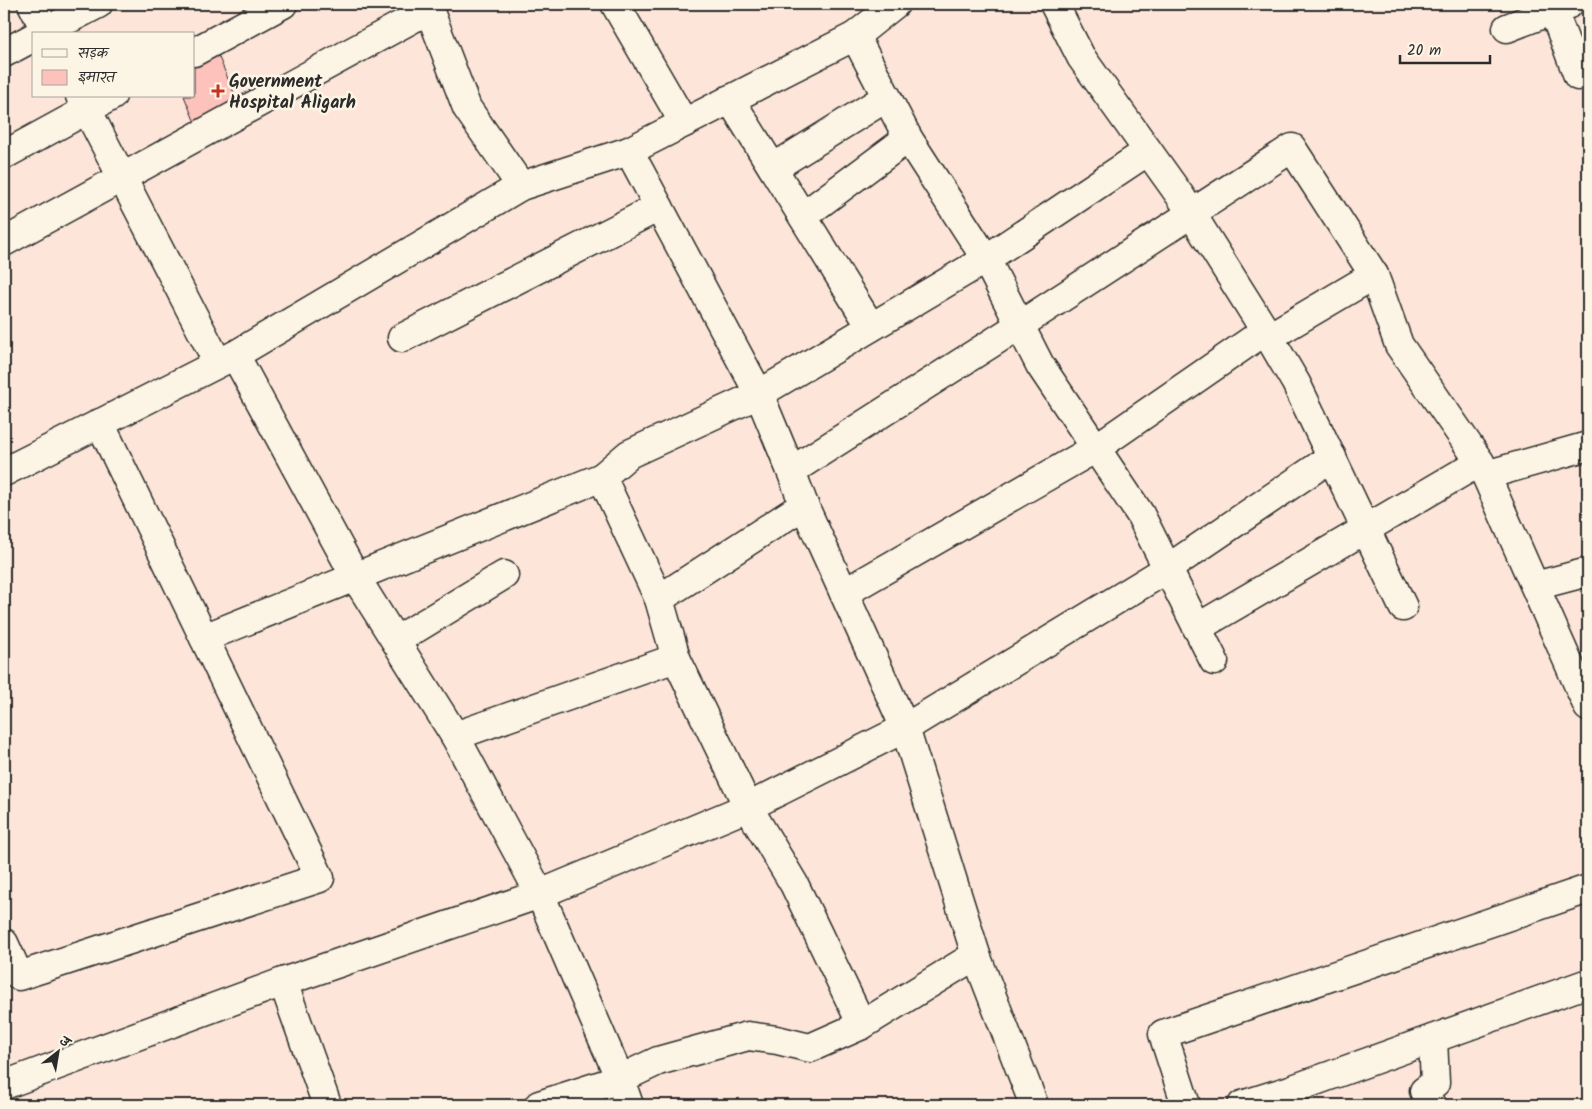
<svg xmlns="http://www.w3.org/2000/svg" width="1592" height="1109" viewBox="0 0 1592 1109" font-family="Kalam,'Playpen Sans Deva',sans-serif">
	<rect width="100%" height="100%" fill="#fde6d9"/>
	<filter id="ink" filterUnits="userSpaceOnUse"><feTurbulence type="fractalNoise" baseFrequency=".02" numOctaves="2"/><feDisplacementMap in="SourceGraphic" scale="10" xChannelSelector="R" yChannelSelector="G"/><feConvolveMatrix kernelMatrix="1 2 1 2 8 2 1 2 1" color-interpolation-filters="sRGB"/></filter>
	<g filter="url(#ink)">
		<polygon fill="#fec2bc" stroke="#2b2b2b" points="215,48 240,107 196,125 184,96 194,96 194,57"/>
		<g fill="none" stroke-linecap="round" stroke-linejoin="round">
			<defs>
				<g id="minor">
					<polyline points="32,4 47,34"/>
					<polyline points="427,4 467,108 521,186"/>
					<polyline points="615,4 684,123"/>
					<polyline points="1054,4 1081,57 1181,197 1269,337 1296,383 1403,607"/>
					<polyline points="1553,10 1578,76 1588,71"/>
					<polyline points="1507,28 1569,4"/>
					<polyline points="40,34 98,4"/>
					<polyline points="855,36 908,138 986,259 1040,365 1140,514 1214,661"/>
					<polyline points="194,52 283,4"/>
					<polyline points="4,53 34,37"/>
					<polyline points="80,96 218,363"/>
					<polyline points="730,99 871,327"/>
					<polyline points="629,151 759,394 791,471 804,505 905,728 976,955 1034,1105"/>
					<polyline points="4,155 112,96"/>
					<polyline points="773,168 887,97"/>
					<polyline points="803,216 908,138"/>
					<polyline points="4,242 430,9"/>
					<polyline points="1269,337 1374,275"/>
					<polyline points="402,338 659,207"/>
					<polyline points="235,355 356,578 455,736 540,894 620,1079 629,1105"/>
					<polyline points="791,471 1020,325 1292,148 1374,275 1399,345 1480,462 1588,707"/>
					<polyline points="1486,475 1588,446"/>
					<polyline points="602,477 629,454 759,394 986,259 1148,151"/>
					<polyline points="1535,586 1588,572"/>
					<polyline points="844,593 1096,448 1265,331"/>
					<polyline points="659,599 804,505"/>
					<polyline points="1197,628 1480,462"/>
					<polyline points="204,638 602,477 659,599 676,658 748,807 794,884 862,1025"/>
					<polyline points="397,640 504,575"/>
					<polyline points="455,736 676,658"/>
					<polyline points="4,943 19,976 320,878 100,423"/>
					<polyline points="283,982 327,1105"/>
					<polyline points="4,1085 283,982 540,894 748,807 905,728 1167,569 1332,457"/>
					<polyline points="539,1105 620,1079 658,1061 748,1036 777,1040 810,1048 862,1025 976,955"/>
					<polyline points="1186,1105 1163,1034 1588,889"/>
					<polyline points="1242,1105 1290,1090 1588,983"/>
					<polyline points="1431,1105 1424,1091 1435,1083 1433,1039"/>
				</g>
				<polyline id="major" points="4,472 235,355 521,186 629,151 855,36 895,4"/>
			</defs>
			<use href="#minor" stroke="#2b2b2b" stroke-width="31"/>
			<use href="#major" stroke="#2b2b2b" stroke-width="31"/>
			<use href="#minor" stroke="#fcf5e5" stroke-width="28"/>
			<use href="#major" stroke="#fcf5e5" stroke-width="28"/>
		</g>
	</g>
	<path fill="#c8321e" stroke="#fcf5e5" stroke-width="2" d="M215.5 83.5h5v5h5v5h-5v5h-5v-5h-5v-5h5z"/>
	<g text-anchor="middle" stroke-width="5" stroke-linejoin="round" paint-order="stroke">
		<g font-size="18" font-weight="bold" fill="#2b2b2b" stroke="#fcf5e5" text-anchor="start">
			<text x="229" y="87">Government<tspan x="229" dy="21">Hospital Aligarh</tspan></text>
		</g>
	</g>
	<rect width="1592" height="1109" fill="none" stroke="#fcf5e5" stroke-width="20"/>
	<rect x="10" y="10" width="1572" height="1089" fill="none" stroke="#2b2b2b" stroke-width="2" filter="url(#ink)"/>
	<rect x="32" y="32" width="162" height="65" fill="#fcf5e5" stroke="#a8a49b"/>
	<rect x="42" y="49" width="25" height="8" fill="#fcf5e5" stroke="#a8a49b"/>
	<text x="78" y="58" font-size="15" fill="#2b2b2b">सड़क</text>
	<rect x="42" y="70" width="25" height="15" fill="#fec2bc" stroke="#a8a49b"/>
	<text x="78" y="82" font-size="15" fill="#2b2b2b">इमारत</text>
	<g transform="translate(58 1052) rotate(31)" stroke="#fcf5e5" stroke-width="4" paint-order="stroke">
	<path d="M0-4L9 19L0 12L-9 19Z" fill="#2b2b2b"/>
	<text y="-8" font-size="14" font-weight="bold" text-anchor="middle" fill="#2b2b2b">उ</text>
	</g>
	<path d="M1400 55v8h90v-8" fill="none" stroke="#2b2b2b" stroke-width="2.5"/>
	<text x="1407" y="55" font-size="15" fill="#2b2b2b" stroke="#fcf5e5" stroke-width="4" paint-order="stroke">20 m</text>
</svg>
